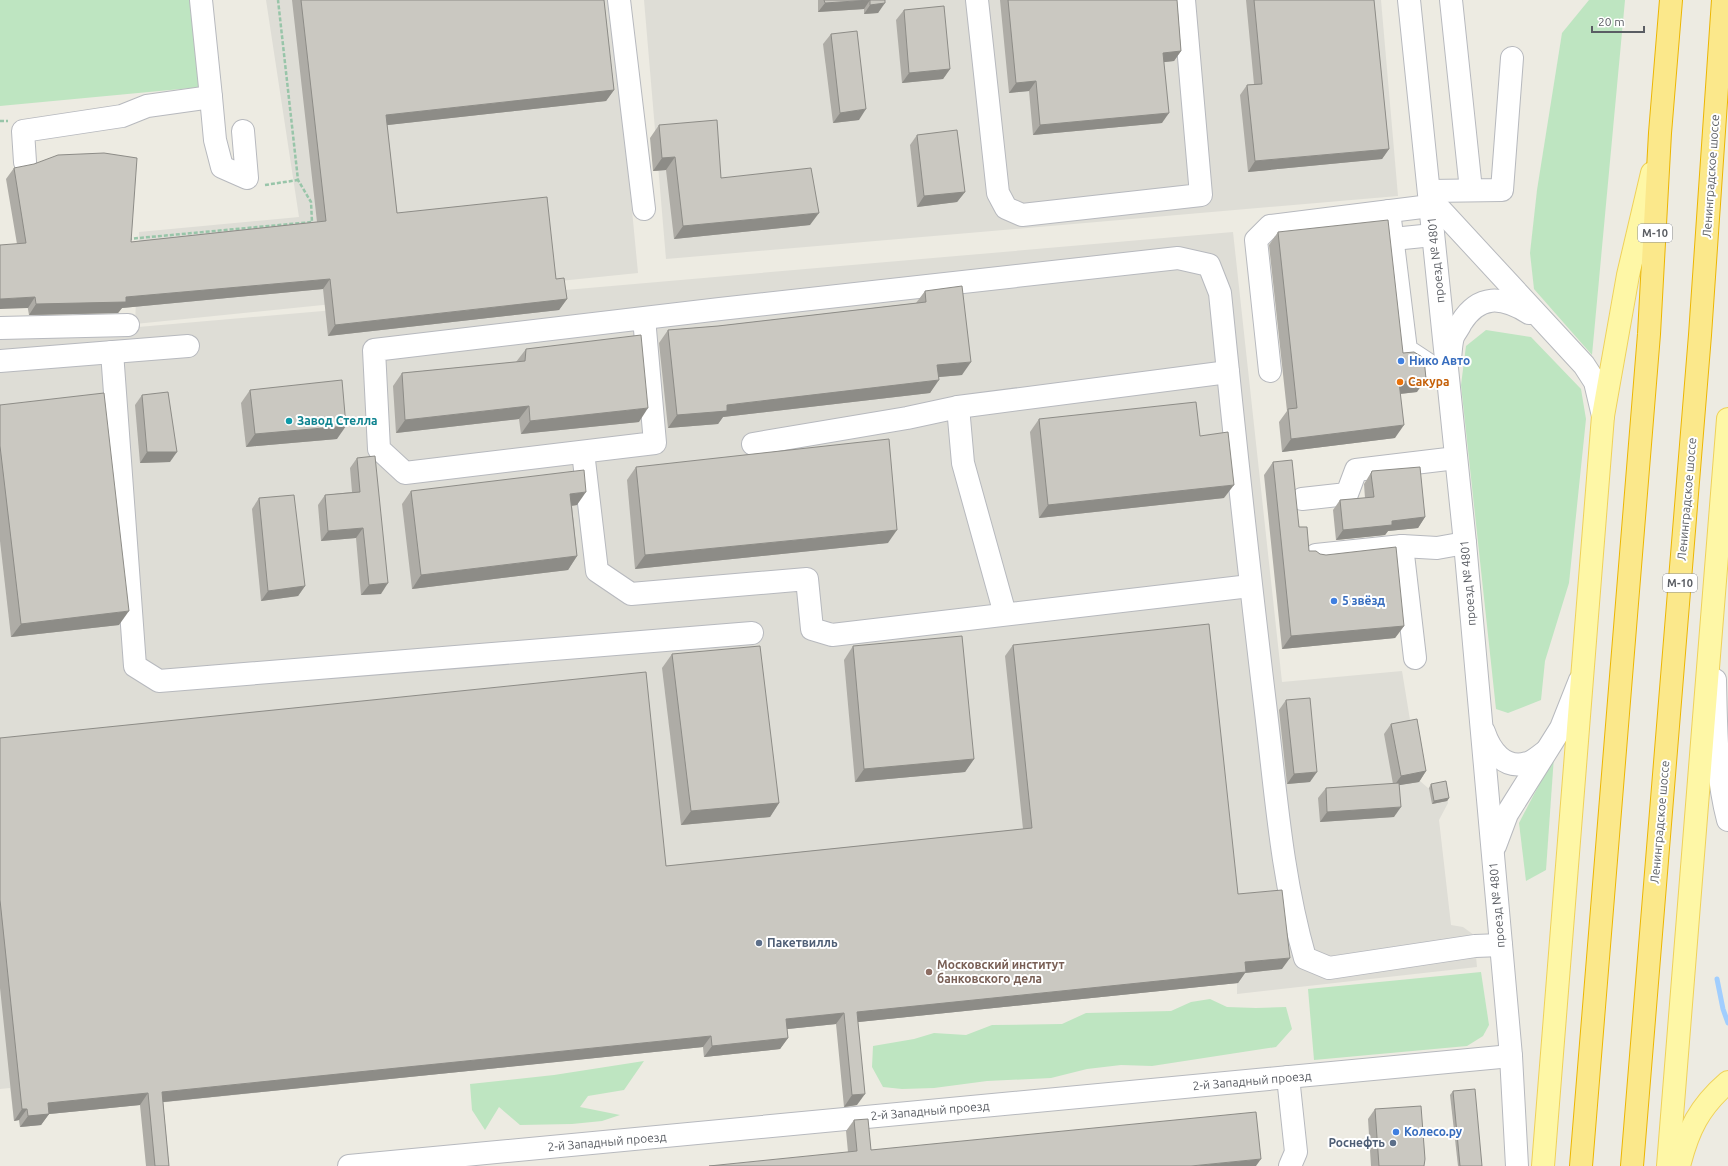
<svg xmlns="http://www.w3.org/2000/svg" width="1728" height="1166" viewBox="0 0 1728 1166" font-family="Ubuntu,sans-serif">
	<rect width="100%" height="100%" fill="#edebe2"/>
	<g fill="#deddd6">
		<polygon points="266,0 612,0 638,273 135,324 139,232 299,217"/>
		<polygon points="644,0 1381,0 1398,196 666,259"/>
		<polygon points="1233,232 1282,682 1402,671 1420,781 1428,788 1445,786 1448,803 1439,820 1451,925 1463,927 1474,935 1477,967 1237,994 1237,983 779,1030 780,1049 704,1057 703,1047 41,1115 41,1125 20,1127 19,1120 14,1121 10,1088 0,1089 0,339"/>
	</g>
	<g fill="#bee5c1">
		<polygon points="0,0 192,0 202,87 0,106"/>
		<polygon points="1589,0 1625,0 1592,355 1534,289 1530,253 1537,190 1562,33"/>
		<polygon points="1486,330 1531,337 1581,389 1586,419 1569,583 1545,661 1541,700 1508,713 1496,709 1461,385 1466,346"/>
		<polygon points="1554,756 1546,870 1526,881 1519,823"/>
		<polygon points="1481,972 1489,1025 1483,1036 1467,1046 1314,1060 1308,989"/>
		<polygon points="1210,999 1227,1007 1256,1008 1286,1007 1292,1029 1276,1047 1152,1066 1121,1065 1087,1069 1051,1078 987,1081 934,1088 902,1089 883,1087 872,1067 873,1046 914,1039 934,1033 966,1035 992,1025 1062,1024 1086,1013 1171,1011 1191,1002"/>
		<polygon points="644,1061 624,1090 588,1096 580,1107 620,1115 602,1121 572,1124 520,1125 499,1107 485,1130 472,1110 470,1084 554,1075"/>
	</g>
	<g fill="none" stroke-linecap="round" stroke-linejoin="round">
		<polyline stroke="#a1cefe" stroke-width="5" points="1717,979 1723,1009 1728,1023"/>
		<defs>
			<g id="minor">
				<polyline points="619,0 644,209"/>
				<polyline points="977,0 998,193 1006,208 1022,215 1201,195 1184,0"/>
				<polyline points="1409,0 1465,543 1511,1056 1517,1166"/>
				<polyline points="1451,0 1471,190"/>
				<polyline points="211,97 215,140 222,167 247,178 243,131"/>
				<polyline points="25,162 23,131 122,116 147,106 211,97 201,0"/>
				<polyline points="1429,191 1502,190 1512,58"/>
				<polyline points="1430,192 1437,206 1584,365 1595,382 1603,416"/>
				<polyline points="1389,211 1406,350 1447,377"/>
				<polyline points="1393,239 1433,235"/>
				<path d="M644,318L655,443L405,473L379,449L374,350L720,309L1178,258L1209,265L1220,293C1234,433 1249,572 1266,712C1276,795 1282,878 1305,958L1329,968L1475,946L1501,945"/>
				<polyline points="0,328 128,325"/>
				<polyline points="112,352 135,666 159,681 752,633"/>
				<path d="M1450,358C1451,351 1451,343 1453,337C1455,332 1459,328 1461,323C1479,294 1502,296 1529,313"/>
				<polyline points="0,361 188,346"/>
				<polyline points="1270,371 1256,240 1270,226 1430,206"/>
				<polyline points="958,407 1228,372"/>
				<polyline points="753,444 907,418 958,407 963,463 1005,614"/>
				<polyline points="583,452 597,571 631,594 807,579 812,629 832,635 1250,586"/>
				<polyline points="1302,499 1347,494 1356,470 1456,458"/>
				<polyline points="1402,546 1415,658"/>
				<polyline points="1316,555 1402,546 1437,548 1465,543"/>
				<path d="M1715,680C1716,727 1716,774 1728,820"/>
				<path d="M1484,732C1490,750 1504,770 1527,763C1533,762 1539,756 1545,752"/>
				<polyline points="1495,846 1507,814 1561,728 1580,680"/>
				<polyline points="1288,1077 1296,1152 1290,1166"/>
				<polyline points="349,1166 1511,1056"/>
			</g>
			<g id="major">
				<polyline points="1543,1166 1603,416 1628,275 1652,173"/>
				<polyline points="1668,1166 1728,419"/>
				<path d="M1679,1166C1688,1130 1699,1107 1728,1082"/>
			</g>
			<g id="highway">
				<polyline points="1581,1166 1649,334 1660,133 1671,0"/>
				<polyline points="1632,1166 1700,335 1723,0"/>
			</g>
		</defs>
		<use href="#minor" stroke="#b7b9be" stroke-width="24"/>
		<use href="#major" stroke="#efd159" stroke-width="24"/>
		<use href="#highway" stroke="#ecb603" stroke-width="24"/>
		<g stroke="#98c5a9" stroke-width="2.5" stroke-dasharray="4 2" stroke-linecap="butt">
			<polyline points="0,121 8,121"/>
			<polyline points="265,185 298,180"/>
			<polyline points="128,239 312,222 311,202 298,180 278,0"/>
		</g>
		<use href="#minor" stroke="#fff" stroke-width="22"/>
		<use href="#major" stroke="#fef7a6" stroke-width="22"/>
		<use href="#highway" stroke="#fbe88b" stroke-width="22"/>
	</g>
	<g fill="#aeaca6">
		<polygon points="292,0 604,0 614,90 606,101 387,125 397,213 556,279 567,299 559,310 328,336 323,289 122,308 118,313 29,315 6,179 14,168 131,242 317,222"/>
		<polygon points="818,0 885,0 878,13 864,14 864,9 818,12"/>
		<polygon points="1000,0 1177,0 1181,51 1174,61 1164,62 1162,123 1033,135 1029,91 1009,93"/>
		<polygon points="1246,0 1374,0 1389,149 1382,159 1248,172 1240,95 1247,85 1254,84"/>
		<polygon points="904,10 950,69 943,79 902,83 896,20"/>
		<polygon points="831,34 859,120 833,123 823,44"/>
		<polygon points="659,125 721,178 810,225 674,239 666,170 653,171 650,138"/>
		<polygon points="917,135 965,192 957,202 917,207 910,145"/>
		<polygon points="1278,232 1403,353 1417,392 1400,394 1395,438 1282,452 1279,422 1287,411 1269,245"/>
		<polygon points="925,291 962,375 938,377 930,393 723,417 718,424 668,428 659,343 668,330 718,326 916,303"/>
		<polygon points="526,349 639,422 521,434 519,419 396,433 393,386 402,373 516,362"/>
		<polygon points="250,390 337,439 246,447 241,403"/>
		<polygon points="142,395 170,462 140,463 135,405"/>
		<polygon points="0,405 119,625 11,637 0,541"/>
		<polygon points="1039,419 1200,436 1224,498 1039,518 1030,432"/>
		<polygon points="357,458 381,594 361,595 356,538 321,541 318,505 325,495 352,492 350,468"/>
		<polygon points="1273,462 1309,551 1404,626 1395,638 1282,649 1264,475"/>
		<polygon points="636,467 888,543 635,569 627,480"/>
		<polygon points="1372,471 1425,517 1418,528 1388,531 1385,535 1336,540 1333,510 1340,500 1365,498 1364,484"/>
		<polygon points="411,491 577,505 572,506 577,556 568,570 412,589 402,504"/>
		<polygon points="259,498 305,586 298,596 261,601 252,509"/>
		<polygon points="1013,645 1238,894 1282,969 1245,973 1238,983 858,1022 857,1105 844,1107 836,1024 787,1029 788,1038 780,1049 704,1057 703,1047 163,1102 169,1166 146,1166 140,1105 49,1114 41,1125 20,1127 19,1120 14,1121 0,988 0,738 666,866 1023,829 1005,656"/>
		<polygon points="853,646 974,759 965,772 855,782 844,660"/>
		<polygon points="672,654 779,803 770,817 681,825 662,668"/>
		<polygon points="1286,700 1310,782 1287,784 1279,710"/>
		<polygon points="1391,724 1426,771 1419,782 1399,785 1394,817 1320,822 1318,798 1326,788 1393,784 1384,734"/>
		<polygon points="1431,784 1449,798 1447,801 1432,804 1429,788"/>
		<polygon points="1453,1091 1482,1166 1458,1166 1450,1095"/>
		<polygon points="1375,1109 1424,1166 1371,1166 1368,1119"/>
		<polygon points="854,1120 871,1150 848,1152 846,1131"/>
	</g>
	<g fill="#8d8c87">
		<polygon points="870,0 864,9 818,12 825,3"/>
		<polygon points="885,3 878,13 864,14 870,5"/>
		<polygon points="1181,51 1174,61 1156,63 1163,53"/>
		<polygon points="950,69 943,79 902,83 909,73"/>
		<polygon points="1036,81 1029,91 1009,93 1016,83"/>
		<polygon points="614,90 606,101 379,126 386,115"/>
		<polygon points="866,109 859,120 833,123 840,113"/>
		<polygon points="1169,113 1162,123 1033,135 1040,125"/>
		<polygon points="1389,149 1382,159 1248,172 1255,161"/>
		<polygon points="675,157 666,170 653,171 662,158"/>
		<polygon points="965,192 957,202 917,207 924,196"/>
		<polygon points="819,213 810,225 674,239 683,226"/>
		<polygon points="330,279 323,289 122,308 118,313 29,315 36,304 126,297"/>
		<polygon points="35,297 28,308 0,309 0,299"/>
		<polygon points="567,299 559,310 328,336 335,325"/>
		<polygon points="971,362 962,375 928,378 937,365"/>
		<polygon points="1426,379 1417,392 1390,395 1399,382"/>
		<polygon points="939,380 930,393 723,417 718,424 668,428 677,415 727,405"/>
		<polygon points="529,406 519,419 396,433 405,420"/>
		<polygon points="648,408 639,422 521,434 530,421"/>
		<polygon points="1404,425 1395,438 1282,452 1291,439"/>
		<polygon points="346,426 337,439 246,447 255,434"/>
		<polygon points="147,452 177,452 170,462 140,463"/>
		<polygon points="1234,485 1224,498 1039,518 1048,505"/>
		<polygon points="586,492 577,505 561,507 570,494"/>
		<polygon points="1425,517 1418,528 1388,531 1385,535 1336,540 1343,530 1392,521"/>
		<polygon points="363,528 356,538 321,541 328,531"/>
		<polygon points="897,530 888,543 635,569 645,555"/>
		<polygon points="577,556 568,570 412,589 421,575"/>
		<polygon points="388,583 381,594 361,595 369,585"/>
		<polygon points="305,586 298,596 261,601 268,591"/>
		<polygon points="129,611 119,625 11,637 21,624"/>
		<polygon points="1404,626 1395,638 1282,649 1291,636"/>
		<polygon points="974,759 965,772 855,782 864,769"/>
		<polygon points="1426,771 1419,782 1394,786 1401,776"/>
		<polygon points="1317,772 1310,782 1287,784 1294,774"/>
		<polygon points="1449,798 1447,801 1432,804 1434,801"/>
		<polygon points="779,803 770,817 681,825 691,811"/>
		<polygon points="1401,807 1394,817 1320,822 1327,812"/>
		<polygon points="1290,958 1282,969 1245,973 1238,983 849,1023 857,1012 1245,962"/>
		<polygon points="844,1013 836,1024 778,1030 786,1019"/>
		<polygon points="711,1036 703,1047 154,1103 162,1092"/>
		<polygon points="788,1038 780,1049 704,1057 712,1046"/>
		<polygon points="148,1093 140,1105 49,1114 41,1125 20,1127 28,1116 48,1103"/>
		<polygon points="865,1094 857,1105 844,1107 852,1095"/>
		<polygon points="22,1109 27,1109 19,1120 14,1121"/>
		<polygon points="1261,1159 1256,1166 1191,1166"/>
	</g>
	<g fill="#cac8c1" stroke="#8d8c87">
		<polygon points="301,0 604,0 614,90 386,115 397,213 547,197 556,279 564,278 567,299 335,325 330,279 126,297 126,302 36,304 35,297 0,299 0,245 26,243 14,168 34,164 58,155 104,153 137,158 131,242 326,221"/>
		<polygon points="824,0 885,0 885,3 870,5 870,0 825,3"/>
		<polygon points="1008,0 1177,0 1181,51 1163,53 1169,113 1040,125 1036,81 1016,83"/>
		<polygon points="1254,0 1374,0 1389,149 1255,161 1247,85 1262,84"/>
		<polygon points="944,6 950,69 909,73 904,10"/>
		<polygon points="857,31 866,109 840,113 831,34"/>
		<polygon points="717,120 721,178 811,168 819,213 683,226 675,157 662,158 659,125"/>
		<polygon points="957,130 965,192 924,196 917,135"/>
		<polygon points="1388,220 1403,353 1414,352 1424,358 1426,379 1399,382 1404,425 1291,439 1288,409 1297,408 1278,232"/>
		<polygon points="962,286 971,362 937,365 939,380 727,405 727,411 677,415 668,330 718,326 926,302 925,291"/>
		<polygon points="641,335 648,408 530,421 529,406 405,420 402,373 525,361 526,349"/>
		<polygon points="342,380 346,426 255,434 250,390"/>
		<polygon points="168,392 177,452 147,452 142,395"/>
		<polygon points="104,393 129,611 21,624 0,446 0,405"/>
		<polygon points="1196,402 1200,436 1228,432 1234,485 1048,505 1039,419"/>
		<polygon points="889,439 897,530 645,555 636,467"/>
		<polygon points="375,456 388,583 369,585 363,528 328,531 325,495 360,492 357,458"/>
		<polygon points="1292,460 1299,527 1307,527 1309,551 1316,551 1320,554 1326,555 1396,547 1404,626 1291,636 1273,462"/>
		<polygon points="1420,467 1425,517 1392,521 1392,525 1343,530 1340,500 1374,497 1371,474 1372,471"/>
		<polygon points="584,470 586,492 570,494 577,556 421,575 411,491"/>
		<polygon points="294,495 305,586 268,591 259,498"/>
		<polygon points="1209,624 1238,894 1282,890 1290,958 1245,962 1246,972 857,1012 865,1094 852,1095 844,1013 786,1019 788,1038 712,1046 711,1036 162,1092 169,1166 155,1166 148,1093 48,1103 49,1114 28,1116 27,1109 22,1109 0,900 0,738 646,672 666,866 1032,828 1013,645"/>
		<polygon points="962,636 974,759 864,769 853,646"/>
		<polygon points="760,646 779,803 691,811 672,654"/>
		<polygon points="1310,698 1317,772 1294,774 1286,700"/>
		<polygon points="1417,719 1426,771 1401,776 1391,724"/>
		<polygon points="1446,781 1449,798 1434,801 1431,784"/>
		<polygon points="1399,783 1401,807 1327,812 1326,788"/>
		<polygon points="1475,1089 1482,1166 1460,1166 1453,1091"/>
		<polygon points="1421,1106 1425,1159 1424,1166 1379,1166 1375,1109"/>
		<polygon points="1256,1112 1261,1159 1191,1166 709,1166 857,1151 854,1120 868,1119 871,1150"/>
	</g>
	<g fill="#3f7fe0" stroke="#fff" stroke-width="1.5">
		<circle cx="1401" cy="361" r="4"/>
		<circle cx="1334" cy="601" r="4"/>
		<circle cx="1396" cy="1132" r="4"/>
	</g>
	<circle fill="#e8710a" stroke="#fff" stroke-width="1.5" cx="1400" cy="382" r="4"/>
	<circle fill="#0f9aa8" stroke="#fff" stroke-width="1.5" cx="289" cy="421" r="4"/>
	<g fill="#5c6f8a" stroke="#fff" stroke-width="1.5">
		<circle cx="759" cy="943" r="4"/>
		<circle cx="1393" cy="1143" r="4"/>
	</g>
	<circle fill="#8d6e63" stroke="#fff" stroke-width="1.5" cx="929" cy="972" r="4"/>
	<g text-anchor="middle" stroke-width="4" stroke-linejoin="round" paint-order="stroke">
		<g fill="#fff" stroke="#8c8e92" stroke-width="1">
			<rect x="1638" y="224" width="34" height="18" rx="3"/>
			<rect x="1663" y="574" width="34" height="18" rx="3"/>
		</g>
		<g font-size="11" font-weight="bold" fill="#5a5d63">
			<text x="1655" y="237">М-10</text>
			<text x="1680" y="587">М-10</text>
		</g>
		<g font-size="12" fill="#5a5d63" stroke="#fff">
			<text transform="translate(1711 176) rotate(-86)" y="4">Ленинградское шоссе</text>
			<text transform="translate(1436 260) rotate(-96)" y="4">проезд № 4801</text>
			<text transform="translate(1687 499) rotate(-85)" y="4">Ленинградское шоссе</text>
			<text transform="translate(1468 583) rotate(-95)" y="4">проезд № 4801</text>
			<text transform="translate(1660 822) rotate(-85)" y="4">Ленинградское шоссе</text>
			<text transform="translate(1497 905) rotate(-95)" y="4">проезд № 4801</text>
			<text transform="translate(1252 1081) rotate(-5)" y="4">2-й Западный проезд</text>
			<text transform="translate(930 1111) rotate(-5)" y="4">2-й Западный проезд</text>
			<text transform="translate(607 1142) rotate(-5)" y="4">2-й Западный проезд</text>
		</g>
		<g font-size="12" font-weight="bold" fill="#366cbe" stroke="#fff" text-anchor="start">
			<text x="1409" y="365">Нико Авто</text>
			<text x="1342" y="605">5 звёзд</text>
			<text x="1404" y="1136">Колесо.ру</text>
		</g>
		<g font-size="12" font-weight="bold" fill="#c56008" stroke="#fff" text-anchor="start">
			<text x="1408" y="386">Сакура</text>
		</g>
		<g font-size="12" font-weight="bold" fill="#0d838f" stroke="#fff" text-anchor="start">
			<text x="297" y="425">Завод Стелла</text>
		</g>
		<g font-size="12" font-weight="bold" fill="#4e5e75" stroke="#fff" text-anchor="start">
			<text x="767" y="947">Пакетвилль</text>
			<text x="1385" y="1147" text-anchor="end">Роснефть</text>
		</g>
		<g font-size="12" font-weight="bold" fill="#785e54" stroke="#fff" text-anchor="start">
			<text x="937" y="969">Московский институт<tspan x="937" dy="14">банковского дела</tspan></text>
		</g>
	</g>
	<path d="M1592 26v6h52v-6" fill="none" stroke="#5a5d63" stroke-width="2"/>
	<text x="1598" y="26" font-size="12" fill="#5a5d63" stroke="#ffffff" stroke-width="3" paint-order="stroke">20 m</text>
</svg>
